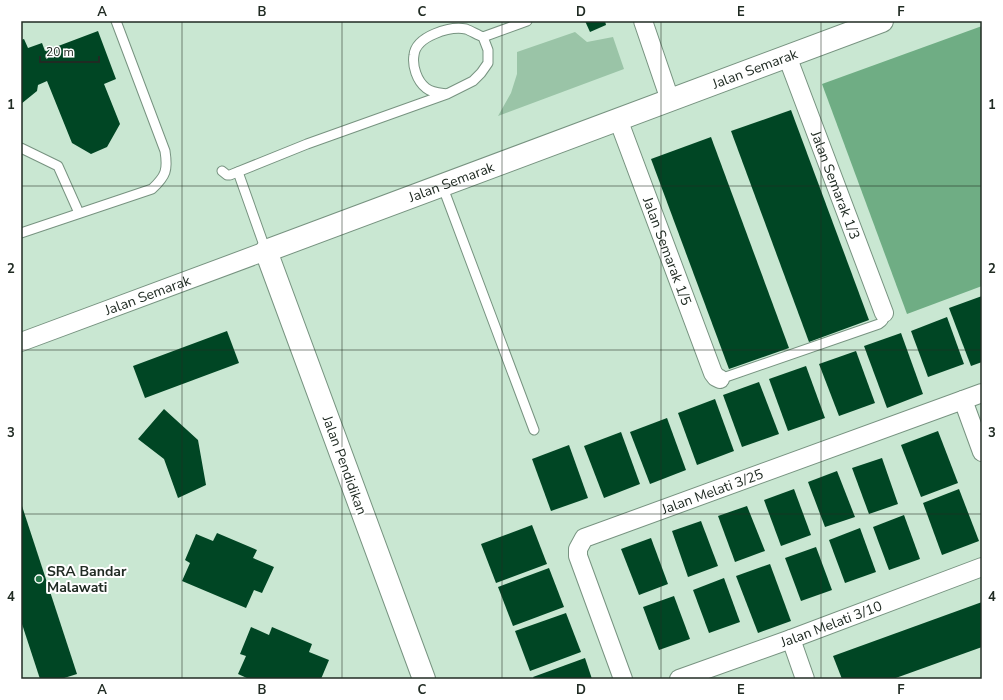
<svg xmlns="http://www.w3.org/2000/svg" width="1003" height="700" viewBox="0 0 1003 700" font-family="'Nunito Sans',sans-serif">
	<rect width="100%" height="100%" fill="#c9e7d2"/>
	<polygon fill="#9ac4a7" points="575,32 587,42 613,37 624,69 498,116 511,93 517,74 517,52"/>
	<polygon fill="#6fad84" points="982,26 982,286 907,314 822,84"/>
	<g fill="#004624">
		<polygon points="585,21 605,21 606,25 590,32"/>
		<polygon points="98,31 116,79 104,84 120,124 107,147 91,154 72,143 47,81 38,85 37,91 21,104 21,40 24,39 28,48 42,43 45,51"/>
		<polygon points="791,110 869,320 809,342 731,131"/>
		<polygon points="711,137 789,348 729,369 651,159"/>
		<polygon points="982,296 982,362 971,366 949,308"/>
		<polygon points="947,317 964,364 928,377 911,331"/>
		<polygon points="227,331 239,363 145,398 133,366"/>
		<polygon points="901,333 923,394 887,408 864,346"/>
		<polygon points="856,351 875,403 839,416 819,364"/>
		<polygon points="806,366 825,418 788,431 769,379"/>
		<polygon points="759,382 779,434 742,447 723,395"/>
		<polygon points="715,399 734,451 697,465 678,413"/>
		<polygon points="164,409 198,440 206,485 178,498 164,459 138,439"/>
		<polygon points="667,418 686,470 650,484 630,432"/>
		<polygon points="938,431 958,483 921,497 901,445"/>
		<polygon points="621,432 640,484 604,498 584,446"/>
		<polygon points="569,445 588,498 551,511 532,459"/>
		<polygon points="882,458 898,504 869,514 852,468"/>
		<polygon points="837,471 855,517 825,527 808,482"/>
		<polygon points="794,489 811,535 781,546 764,500"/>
		<polygon points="959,489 979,541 942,555 923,503"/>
		<polygon points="21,503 77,674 61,679 40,679 21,621"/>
		<polygon points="747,506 765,551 735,562 718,516"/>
		<polygon points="904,515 920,559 889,570 873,527"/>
		<polygon points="701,521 718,566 688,577 672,531"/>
		<polygon points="532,525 547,564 496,583 481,544"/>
		<polygon points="860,528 876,572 845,583 829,540"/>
		<polygon points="217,533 257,550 253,558 274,567 262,593 254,590 246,608 182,581 190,563 185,560 196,534 213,541"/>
		<polygon points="651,538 668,584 639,595 621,549"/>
		<polygon points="816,547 832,590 801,601 785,558"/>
		<polygon points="770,564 791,621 758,633 736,576"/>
		<polygon points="549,568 564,607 513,626 498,587"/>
		<polygon points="724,578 740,622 709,633 693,590"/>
		<polygon points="674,596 690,639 659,650 643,607"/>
		<polygon points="982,602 982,647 893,679 842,679 833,656"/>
		<polygon points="566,613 581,652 530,671 515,631"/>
		<polygon points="251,627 269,635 272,627 312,644 309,652 329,660 321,679 249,679 238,674 246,656 240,654"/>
		<polygon points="585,658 592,679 534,679 533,677"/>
	</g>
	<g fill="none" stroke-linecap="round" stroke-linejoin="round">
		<defs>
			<g id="service">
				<polyline points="483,37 527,21"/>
				<polyline points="21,148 58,166 79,213"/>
				<path d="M222,171L227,175H230L307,144L447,94L473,81L481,73L488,63V50L483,37C478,35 471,31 466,29C450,26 416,36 414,55C412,66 417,81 426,88C432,93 440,93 447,94"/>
				<polyline points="238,172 266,251"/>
				<polyline points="442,185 534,430"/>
				<path d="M21,233L152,189C166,176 168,170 165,151L116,21"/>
				<path d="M720,379L879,324C884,321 885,318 884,313"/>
			</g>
			<g id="minor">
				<polyline points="643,21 670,100"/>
				<path id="s1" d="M787,56L884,313"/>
				<path id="s2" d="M618,119L713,373L716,377L720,379"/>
				<path id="s3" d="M21,342L266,251"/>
				<polyline points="963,400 982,452"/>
				<polyline points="791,639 805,679"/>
				<path id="s4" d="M623,679L578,556V549L584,538L982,393"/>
				<path id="s5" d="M679,679L791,639L982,567"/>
			</g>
			<g id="tertiary">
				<path id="s6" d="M424,679L266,251L882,21"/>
			</g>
		</defs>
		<use href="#service" stroke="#779380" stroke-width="11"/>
		<use href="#minor" stroke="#779380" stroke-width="20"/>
		<use href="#tertiary" stroke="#779380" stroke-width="24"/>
		<use href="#service" stroke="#fff" stroke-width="9"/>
		<use href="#minor" stroke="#fff" stroke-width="18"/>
		<use href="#tertiary" stroke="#fff" stroke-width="22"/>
	</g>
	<path fill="none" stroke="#202b23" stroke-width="1" stroke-opacity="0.55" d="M182,21V679M342,21V679M502,21V679M661,21V679M821,21V679M21,186H982M21,350H982M21,514H982"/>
	<circle fill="#257749" stroke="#fff" stroke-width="1.5" cx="39" cy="579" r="4"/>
	<g text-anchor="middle" stroke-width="4" stroke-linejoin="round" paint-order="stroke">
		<g font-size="14" fill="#202b23" stroke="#fff">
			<text dy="5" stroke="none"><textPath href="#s6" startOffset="978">Jalan Semarak</textPath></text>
			<text dy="5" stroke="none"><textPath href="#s6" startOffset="654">Jalan Semarak</textPath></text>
			<text dy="5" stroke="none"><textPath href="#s1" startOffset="138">Jalan Semarak 1/3</textPath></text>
			<text dy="5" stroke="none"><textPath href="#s2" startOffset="141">Jalan Semarak 1/5</textPath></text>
			<text dy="5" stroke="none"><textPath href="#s3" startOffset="135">Jalan Semarak</textPath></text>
			<text transform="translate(345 465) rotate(70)" y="5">Jalan Pendidikan</text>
			<text dy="5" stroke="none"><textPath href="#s4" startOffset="287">Jalan Melati 3/25</textPath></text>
			<text dy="5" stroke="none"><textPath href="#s5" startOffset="162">Jalan Melati 3/10</textPath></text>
		</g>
		<g font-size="14" font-weight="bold" fill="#202b23" stroke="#fff" text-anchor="start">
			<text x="47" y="576">SRA Bandar<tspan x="47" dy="16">Malawati</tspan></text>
		</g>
	</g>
	<rect width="1003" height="700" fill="none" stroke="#ffffff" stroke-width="44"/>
	<path d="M40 56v6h59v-6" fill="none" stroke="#202b23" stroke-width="2"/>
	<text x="46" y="56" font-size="12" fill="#202b23" stroke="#ffffff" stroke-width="3" paint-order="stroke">20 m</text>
	<rect x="22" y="22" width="959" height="656" fill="none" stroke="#202b23" stroke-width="1.5"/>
	<g font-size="13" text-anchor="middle" font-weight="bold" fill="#202b23">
		<text x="102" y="16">A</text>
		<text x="262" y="16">B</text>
		<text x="422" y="16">C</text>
		<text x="581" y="16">D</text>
		<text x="741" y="16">E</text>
		<text x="901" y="16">F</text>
		<text x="11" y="109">1</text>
		<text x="992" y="109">1</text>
		<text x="11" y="273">2</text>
		<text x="992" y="273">2</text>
		<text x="11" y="437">3</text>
		<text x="992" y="437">3</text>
		<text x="11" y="601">4</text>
		<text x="992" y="601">4</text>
		<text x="102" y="694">A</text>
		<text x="262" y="694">B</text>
		<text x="422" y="694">C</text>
		<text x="581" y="694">D</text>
		<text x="741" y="694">E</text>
		<text x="901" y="694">F</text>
	</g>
</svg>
